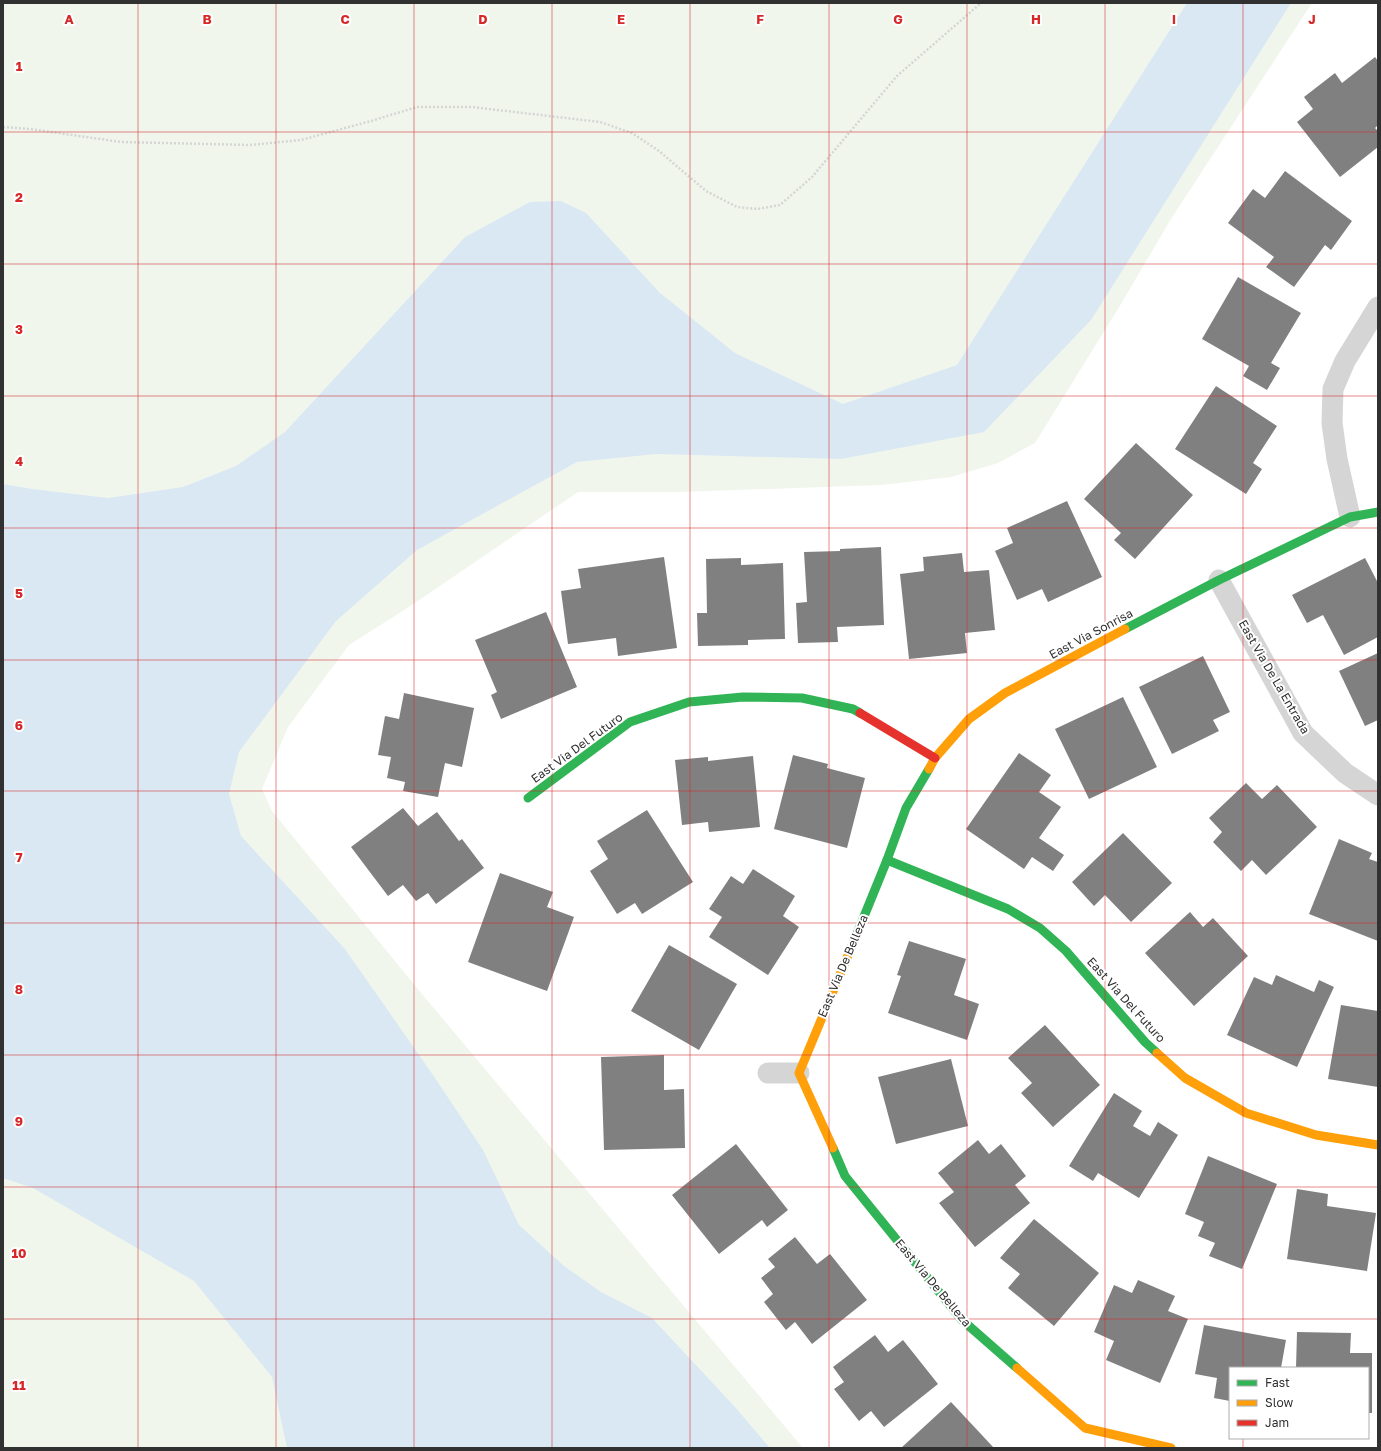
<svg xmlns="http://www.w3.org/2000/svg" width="1381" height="1451" viewBox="0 0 1381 1451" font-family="'Golos Text',sans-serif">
	<rect width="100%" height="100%" fill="#fff"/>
	<polygon fill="#f1f6ed" points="3,3 1312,3 1171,219 1118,309 1035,443 998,463 951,477 882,485 679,492 578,492 409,607 349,645 288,727 262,789 272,811 422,994 803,1448 3,1448"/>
	<polygon fill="#dae8f4" points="1187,3 1291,3 1091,320 984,432 841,459 656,454 577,462 417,550 336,621 239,752 229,794 241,836 345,949 433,1075 483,1150 519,1225 564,1266 601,1292 652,1318 735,1407 770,1448 287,1448 272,1377 194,1281 33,1188 3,1178 3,484 32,489 108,498 183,487 236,466 285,432 465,237 530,202 561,201 586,213 660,293 735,353 843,404 957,365"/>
	<g fill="#808080">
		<polygon points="1375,57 1378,61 1378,125 1375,128 1378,131 1378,147 1340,177 1297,122 1313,109 1304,97 1335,73 1342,83"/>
		<polygon points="1285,171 1352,221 1331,250 1325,245 1294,287 1266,267 1274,257 1228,223 1253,189 1265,198"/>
		<polygon points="1238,277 1301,313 1271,363 1280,368 1267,390 1243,376 1249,366 1202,339"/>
		<polygon points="1216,386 1277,426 1253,463 1262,469 1246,494 1175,449"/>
		<polygon points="1136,443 1193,495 1135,559 1114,540 1121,533 1084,499"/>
		<polygon points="1067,501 1102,577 1048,602 1042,589 1017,600 995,551 1013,543 1007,528"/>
		<polygon points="881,547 884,625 837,627 838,642 798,643 796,603 807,602 804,552 840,551 840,549"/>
		<polygon points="962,553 964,572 989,570 995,630 965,633 967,653 909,659 900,574 924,571 923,557"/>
		<polygon points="664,557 677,648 618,656 616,638 568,644 561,591 581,588 578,569"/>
		<polygon points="741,558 741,565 783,563 785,639 748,640 748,645 698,646 697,613 707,613 706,559"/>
		<polygon points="1365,558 1378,583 1378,637 1344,655 1323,615 1307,623 1292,595"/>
		<polygon points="546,612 577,687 501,719 491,695 497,692 475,640"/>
		<polygon points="1378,653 1378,720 1365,726 1339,671"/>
		<polygon points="1203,656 1230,712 1213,720 1219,731 1172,754 1139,687"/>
		<polygon points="404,693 474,708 462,767 445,763 438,797 403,791 405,782 387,778 391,757 378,755 385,716 399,719"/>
		<polygon points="1123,697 1157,767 1089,799 1055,729"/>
		<polygon points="1019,753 1051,775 1039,792 1061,807 1039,838 1064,855 1053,871 1032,857 1024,869 966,829"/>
		<polygon points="793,755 828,764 827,768 865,778 847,848 774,829"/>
		<polygon points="753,756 760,827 709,832 708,822 682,825 675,760 708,757 708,761"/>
		<polygon points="1246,783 1262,799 1277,785 1317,827 1266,875 1252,860 1241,871 1213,842 1222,832 1209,818"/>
		<polygon points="403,808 418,826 437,812 459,841 462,839 484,868 436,904 428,893 416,901 403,885 388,896 351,847"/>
		<polygon points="647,810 693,882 642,914 635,903 617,914 590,871 608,859 597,841"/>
		<polygon points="1123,833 1172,883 1131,922 1105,895 1094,906 1072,882"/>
		<polygon points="1339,839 1372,853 1369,859 1378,862 1378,941 1309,914"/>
		<polygon points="753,869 795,896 783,916 799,927 768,975 709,937 722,917 709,909 731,876 743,884"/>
		<polygon points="500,873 553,892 547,907 574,917 547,991 468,962"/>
		<polygon points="1190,912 1203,927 1213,918 1248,956 1194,1006 1145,953"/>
		<polygon points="909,941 966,959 954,995 979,1004 967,1040 888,1013 901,976 897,975"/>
		<polygon points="669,945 737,984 699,1050 631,1011"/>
		<polygon points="1276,975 1314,992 1319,980 1334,987 1297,1067 1227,1035 1254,977 1272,985"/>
		<polygon points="1341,1005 1378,1011 1378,1087 1328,1079"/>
		<polygon points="1045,1025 1100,1085 1053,1127 1021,1093 1032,1083 1008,1058"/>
		<polygon points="664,1055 664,1090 684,1089 685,1148 604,1150 601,1057"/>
		<polygon points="951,1059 968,1126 896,1144 878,1077"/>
		<polygon points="1114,1093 1142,1111 1133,1126 1150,1136 1158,1122 1178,1135 1139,1198 1098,1173 1093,1181 1069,1166"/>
		<polygon points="978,1140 989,1154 1001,1144 1026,1176 1015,1185 1030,1203 975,1247 939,1203 954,1192 938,1173"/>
		<polygon points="736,1144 788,1210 767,1227 762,1220 719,1254 672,1195"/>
		<polygon points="1208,1156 1277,1184 1242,1269 1209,1256 1215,1243 1198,1236 1204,1222 1185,1214"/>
		<polygon points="1297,1189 1328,1194 1327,1206 1376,1213 1367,1271 1287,1259"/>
		<polygon points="1034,1219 1099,1273 1054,1326 1008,1288 1020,1274 1000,1258"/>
		<polygon points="795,1237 817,1264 830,1254 867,1300 812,1344 795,1322 786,1330 764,1302 773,1294 761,1278 775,1267 768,1259"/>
		<polygon points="1138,1280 1175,1296 1168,1311 1188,1319 1160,1383 1106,1360 1114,1341 1094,1332 1114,1285 1132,1293"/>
		<polygon points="1204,1325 1286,1340 1281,1368 1230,1368 1230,1401 1214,1398 1217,1378 1195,1374"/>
		<polygon points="1297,1332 1351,1333 1350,1353 1372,1353 1372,1413 1368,1413 1368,1368 1296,1368"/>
		<polygon points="875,1335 888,1352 903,1340 938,1384 884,1427 871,1411 859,1421 834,1389 844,1382 833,1367"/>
		<polygon points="951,1402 994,1448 901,1448"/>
	</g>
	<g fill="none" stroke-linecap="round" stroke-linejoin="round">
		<polyline stroke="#d5d5d5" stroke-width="2.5" stroke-dasharray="2 2" stroke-linecap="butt" points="3,127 30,129 121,142 250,145 301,140 371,121 417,107 472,107 600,122 632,133 659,151 706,191 737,207 758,209 780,205 812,177 897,76 981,3"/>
		<g stroke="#d5d5d5" stroke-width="21">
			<polyline points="1350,517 1337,459 1332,423 1333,389 1345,361 1378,307"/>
			<polyline points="1219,580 1303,733 1345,773 1378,795"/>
			<polyline points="768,1073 799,1073"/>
		</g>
		<g stroke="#30b455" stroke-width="9">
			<polyline points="1125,629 1219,580 1350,517 1378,512"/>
			<polyline points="528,798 630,722 689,702 743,697 802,698 853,709 860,713"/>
			<polyline points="887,860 1008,909 1040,928 1066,951 1145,1042 1157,1053"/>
			<polyline points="854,941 887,860 906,808 929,769"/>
			<polyline points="833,1148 845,1176 961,1319 1017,1368"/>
		</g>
		<g stroke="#ff9f0a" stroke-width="9">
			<polyline points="929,769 935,758 969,719 1005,693 1125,629"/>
			<polyline points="1157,1053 1185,1078 1246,1113 1316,1135 1378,1145"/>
			<polyline points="833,1148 799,1073 854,941"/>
			<polyline points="1017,1368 1085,1428 1171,1448"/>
		</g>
		<polyline stroke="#e5322d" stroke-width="9" points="860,713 935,758"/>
	</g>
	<path fill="none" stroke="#d62828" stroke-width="1" stroke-opacity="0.55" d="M138,3V1448M276,3V1448M414,3V1448M552,3V1448M690,3V1448M829,3V1448M967,3V1448M1105,3V1448M1243,3V1368M3,132H1378M3,264H1378M3,396H1378M3,528H1378M3,660H1378M3,791H1378M3,923H1378M3,1055H1378M3,1187H1378M3,1319H1378M1243,1438V1448"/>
	<g text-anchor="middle" stroke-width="4" stroke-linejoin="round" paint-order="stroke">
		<g font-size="12" fill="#313131" stroke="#fff">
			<text transform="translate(1091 634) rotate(-28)" y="4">East Via Sonrisa</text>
			<text transform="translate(1274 677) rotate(60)" y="4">East Via De La Entrada</text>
			<text transform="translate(577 748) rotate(-36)" y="4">East Via Del Futuro</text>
			<text transform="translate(843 966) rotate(-67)" y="4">East Via De Belleza</text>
			<text transform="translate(1126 1000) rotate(48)" y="4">East Via Del Futuro</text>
			<text transform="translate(933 1283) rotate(50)" y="4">East Via De Belleza</text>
		</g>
	</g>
	<g font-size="13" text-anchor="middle" font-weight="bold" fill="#d62828" stroke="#fff" stroke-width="4" stroke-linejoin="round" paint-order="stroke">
		<text x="69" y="24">A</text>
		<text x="207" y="24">B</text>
		<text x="345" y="24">C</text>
		<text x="483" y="24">D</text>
		<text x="621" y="24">E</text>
		<text x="760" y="24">F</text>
		<text x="898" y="24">G</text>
		<text x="1036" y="24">H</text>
		<text x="1174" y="24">I</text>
		<text x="1312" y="24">J</text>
		<text x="19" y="71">1</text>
		<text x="19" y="202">2</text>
		<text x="19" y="334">3</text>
		<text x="19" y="466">4</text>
		<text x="19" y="598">5</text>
		<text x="19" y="730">6</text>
		<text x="19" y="862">7</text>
		<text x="19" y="994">8</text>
		<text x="19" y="1126">9</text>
		<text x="19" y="1258">10</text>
		<text x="19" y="1390">11</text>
	</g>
	<rect width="1381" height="1451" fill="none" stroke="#313131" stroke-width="8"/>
	<rect x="1229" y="1367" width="140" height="72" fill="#ffffff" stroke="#adadad"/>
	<rect x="1237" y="1380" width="20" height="6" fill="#30b455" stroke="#adadad"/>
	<text x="1265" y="1387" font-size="12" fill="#313131">Fast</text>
	<rect x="1237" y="1400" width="20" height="6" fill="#ff9f0a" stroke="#adadad"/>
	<text x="1265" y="1407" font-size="12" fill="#313131">Slow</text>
	<rect x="1237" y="1420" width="20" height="6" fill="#e5322d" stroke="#adadad"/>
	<text x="1265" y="1427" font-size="12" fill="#313131">Jam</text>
</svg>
